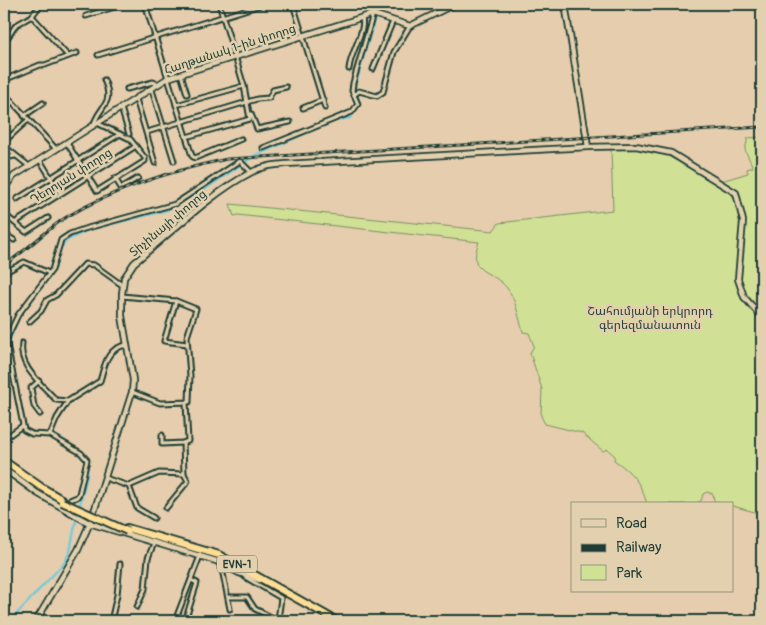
<svg xmlns="http://www.w3.org/2000/svg" width="766" height="625" viewBox="0 0 766 625" font-family="Pangolin,'Noto Sans Armenian',sans-serif">
	<rect width="100%" height="100%" fill="#e6cdad"/>
	<filter id="ink" filterUnits="userSpaceOnUse"><feTurbulence type="fractalNoise" baseFrequency=".02" numOctaves="2"/><feDisplacementMap in="SourceGraphic" scale="10" xChannelSelector="R" yChannelSelector="G"/><feConvolveMatrix kernelMatrix="1 2 1 2 8 2 1 2 1" color-interpolation-filters="sRGB"/></filter>
	<g filter="url(#ink)">
		<path fill="#d0e195" stroke="#788f64" d="M762,137V514L714,501L713,494L707,492L703,494L701,501L692,504H647C641,483 632,472 614,460L615,456L607,449L603,451L582,433L545,424L541,416L542,389L530,353L534,346L529,333L523,332C519,319 516,299 507,288C492,269 466,275 479,242L238,215L234,216L230,204L493,231L499,223L613,210L611,148L648,149L661,152L715,183L748,173L747,169L753,167L745,150L748,138Z"/>
		<g fill="none" stroke-linecap="round" stroke-linejoin="round">
			<g stroke="#7bcad8" stroke-width="2.5">
				<polyline points="378,12 388,4"/>
				<polyline points="337,120 350,118 360,104 355,86 375,18"/>
				<polyline points="8,344 19,317 55,269 60,249 67,240 88,230 167,210 202,191 254,156 329,123"/>
				<polyline points="12,362 22,415"/>
				<polyline points="28,431 54,434 88,457 87,476 79,508"/>
				<polyline points="10,621 65,562 70,551 77,515"/>
			</g>
			<defs>
				<g id="street">
					<polyline points="145,4 192,156 195,158 241,139"/>
					<polyline points="293,4 325,108"/>
					<polyline points="371,4 373,14 353,83 352,91 354,95 359,91 377,96 383,92 394,52 410,26"/>
					<polyline points="373,8 381,4"/>
					<polyline points="32,16 68,56"/>
					<polyline points="86,16 124,4"/>
					<polyline points="4,43 16,25 32,16 41,4"/>
					<polyline points="98,55 264,4"/>
					<path d="M349,69C350,53 366,31 362,18"/>
					<polyline points="373,69 393,21"/>
					<polyline points="181,74 187,94"/>
					<polyline points="4,80 40,65 45,65 77,53"/>
					<polyline points="127,89 153,82 158,84"/>
					<polyline points="152,90 174,161"/>
					<polyline points="4,93 56,149"/>
					<polyline points="136,99 155,163"/>
					<polyline points="176,105 244,86"/>
					<polyline points="121,108 129,134"/>
					<polyline points="303,108 323,100"/>
					<polyline points="251,114 257,129 290,122"/>
					<polyline points="24,116 43,103"/>
					<path d="M93,126C100,104 115,105 104,80"/>
					<polyline points="147,132 257,99 269,98 273,90 286,87"/>
					<polyline points="186,137 250,119 244,86 219,4"/>
					<polyline points="4,142 28,120"/>
					<polyline points="67,143 97,191 145,161 145,158 130,139 97,123"/>
					<polyline points="4,146 29,166"/>
					<polyline points="263,148 352,112 358,104 354,95"/>
					<polyline points="4,158 15,156"/>
					<polyline points="40,160 60,193"/>
					<polyline points="115,178 121,188 138,178"/>
					<polyline points="17,199 120,134"/>
					<polyline points="4,214 26,232 48,218"/>
					<polyline points="16,222 136,146"/>
					<polyline points="4,234 14,240"/>
					<polyline points="4,273 24,262 49,273"/>
					<polyline points="122,296 176,301 196,309 187,337 190,376 189,402 160,403 132,392"/>
					<polyline points="176,301 164,341 187,344"/>
					<polyline points="29,322 41,311 47,300 56,295 85,264 94,265 122,285"/>
					<path d="M22,343C18,367 42,384 56,400L68,401"/>
					<path d="M126,345C106,349 105,365 100,381L68,401L57,418L50,435L32,434L24,430L6,340L18,315L52,270L61,240L70,234L84,229L175,204L240,161L251,172"/>
					<polyline points="39,381 31,388 34,406 40,414"/>
					<polyline points="50,435 81,453 87,460 79,494 77,497 70,500 68,504"/>
					<polyline points="162,435 162,444 183,443 188,441 186,403"/>
					<polyline points="4,439 22,426"/>
					<polyline points="105,478 129,486 137,508 154,518"/>
					<polyline points="129,486 159,473 184,474"/>
					<polyline points="166,508 188,481 184,474 183,443"/>
					<polyline points="221,564 230,609"/>
					<polyline points="245,577 281,598 278,620"/>
					<polyline points="230,597 247,597 255,609 279,621"/>
					<polyline points="137,607 145,589 148,558 154,543"/>
					<polyline points="111,621 117,595 120,564"/>
					<polyline points="175,621 200,556"/>
					<polyline points="185,621 197,583 191,580"/>
				</g>
				<g id="secondary">
					<polyline points="565,4 588,147"/>
					<polyline points="4,188 14,176 168,78 373,14 410,26 455,4"/>
					<polyline points="4,469 37,493 89,523 216,561 239,573 259,580"/>
					<path d="M36,621L78,550L92,518L132,392L133,380L122,316V294L124,278L134,263C168,235 214,191 252,172C263,166 274,165 286,164L588,147L636,146L671,153L736,193L743,221L738,279L744,297L762,317"/>
				</g>
				<g id="highway">
					<polyline points="4,461 41,487 63,500"/>
					<polyline points="127,528 219,555 337,621"/>
				</g>
			</defs>
			<use href="#street" stroke="#1f3d34" stroke-width="7"/>
			<use href="#secondary" stroke="#1f3d34" stroke-width="8"/>
			<use href="#highway" stroke="#1f3d34" stroke-width="10"/>
			<use href="#street" stroke="#e2d0ae" stroke-width="3"/>
			<use href="#secondary" stroke="#e2d0ae" stroke-width="4.5"/>
			<use href="#highway" stroke="#ffdd96" stroke-width="6"/>
			<defs>
				<path id="rail" d="M4,265C27,251 45,230 68,216C115,189 174,170 227,159L762,127"/>
			</defs>
			<use href="#rail" stroke="#1f3d34" stroke-width="3"/>
			<use href="#rail" stroke="#e2d0ae" stroke-width="1" stroke-dasharray="4" stroke-linecap="butt"/>
			<defs>
				<polyline id="highway-bridge" points="62,502 127,531"/>
			</defs>
			<use href="#highway-bridge" stroke="#1f3d34" stroke-width="10" stroke-linecap="butt"/>
			<use href="#highway-bridge" stroke="#ffdd96" stroke-width="6"/>
		</g>
	</g>
	<g text-anchor="middle" stroke-width="5" stroke-linejoin="round" paint-order="stroke">
		<rect fill="#e2d0ae" stroke="#5a6959" stroke-width="1" x="217" y="555.5" width="40" height="17" rx="4"/>
		<g font-size="11" font-weight="bold" fill="#1f3d34">
			<text x="237" y="568">EVN-1</text>
		</g>
		<g font-size="12" fill="#1f3d34" stroke="#e2d0ae">
			<text transform="translate(230 49) rotate(-18)" y="4">Հաղթանակ 1-ին փողոց</text>
			<text transform="translate(71 176) rotate(-32)" y="4">Դեղոյան փողոց</text>
			<text transform="translate(168 223) rotate(-40)" y="4">Տիչինայի փողոց</text>
		</g>
		<g font-size="12" fill="#284539" stroke="#e2d0ae">
			<text x="650" y="315">Շահումյանի երկրորդ<tspan x="650" dy="14">գերեզմանատուն</tspan></text>
		</g>
	</g>
	<rect width="766" height="625" fill="none" stroke="#e2d0ae" stroke-width="20"/>
	<rect x="10" y="10" width="746" height="605" fill="none" stroke="#1f3d34" stroke-width="2" filter="url(#ink)"/>
	<rect x="571" y="502" width="162" height="90" fill="#e2d0ae" stroke="#94957d"/>
	<rect x="581" y="519" width="25" height="8" fill="#e2d0ae" stroke="#94957d"/>
	<text x="616" y="528" font-size="15" fill="#1f3d34">Road</text>
	<rect x="581" y="544" width="25" height="8" fill="#1f3d34" stroke="#94957d"/>
	<text x="616" y="552" font-size="15" fill="#1f3d34">Railway</text>
	<rect x="581" y="565" width="25" height="15" fill="#d0e195" stroke="#94957d"/>
	<text x="616" y="578" font-size="15" fill="#1f3d34">Park</text>
</svg>
